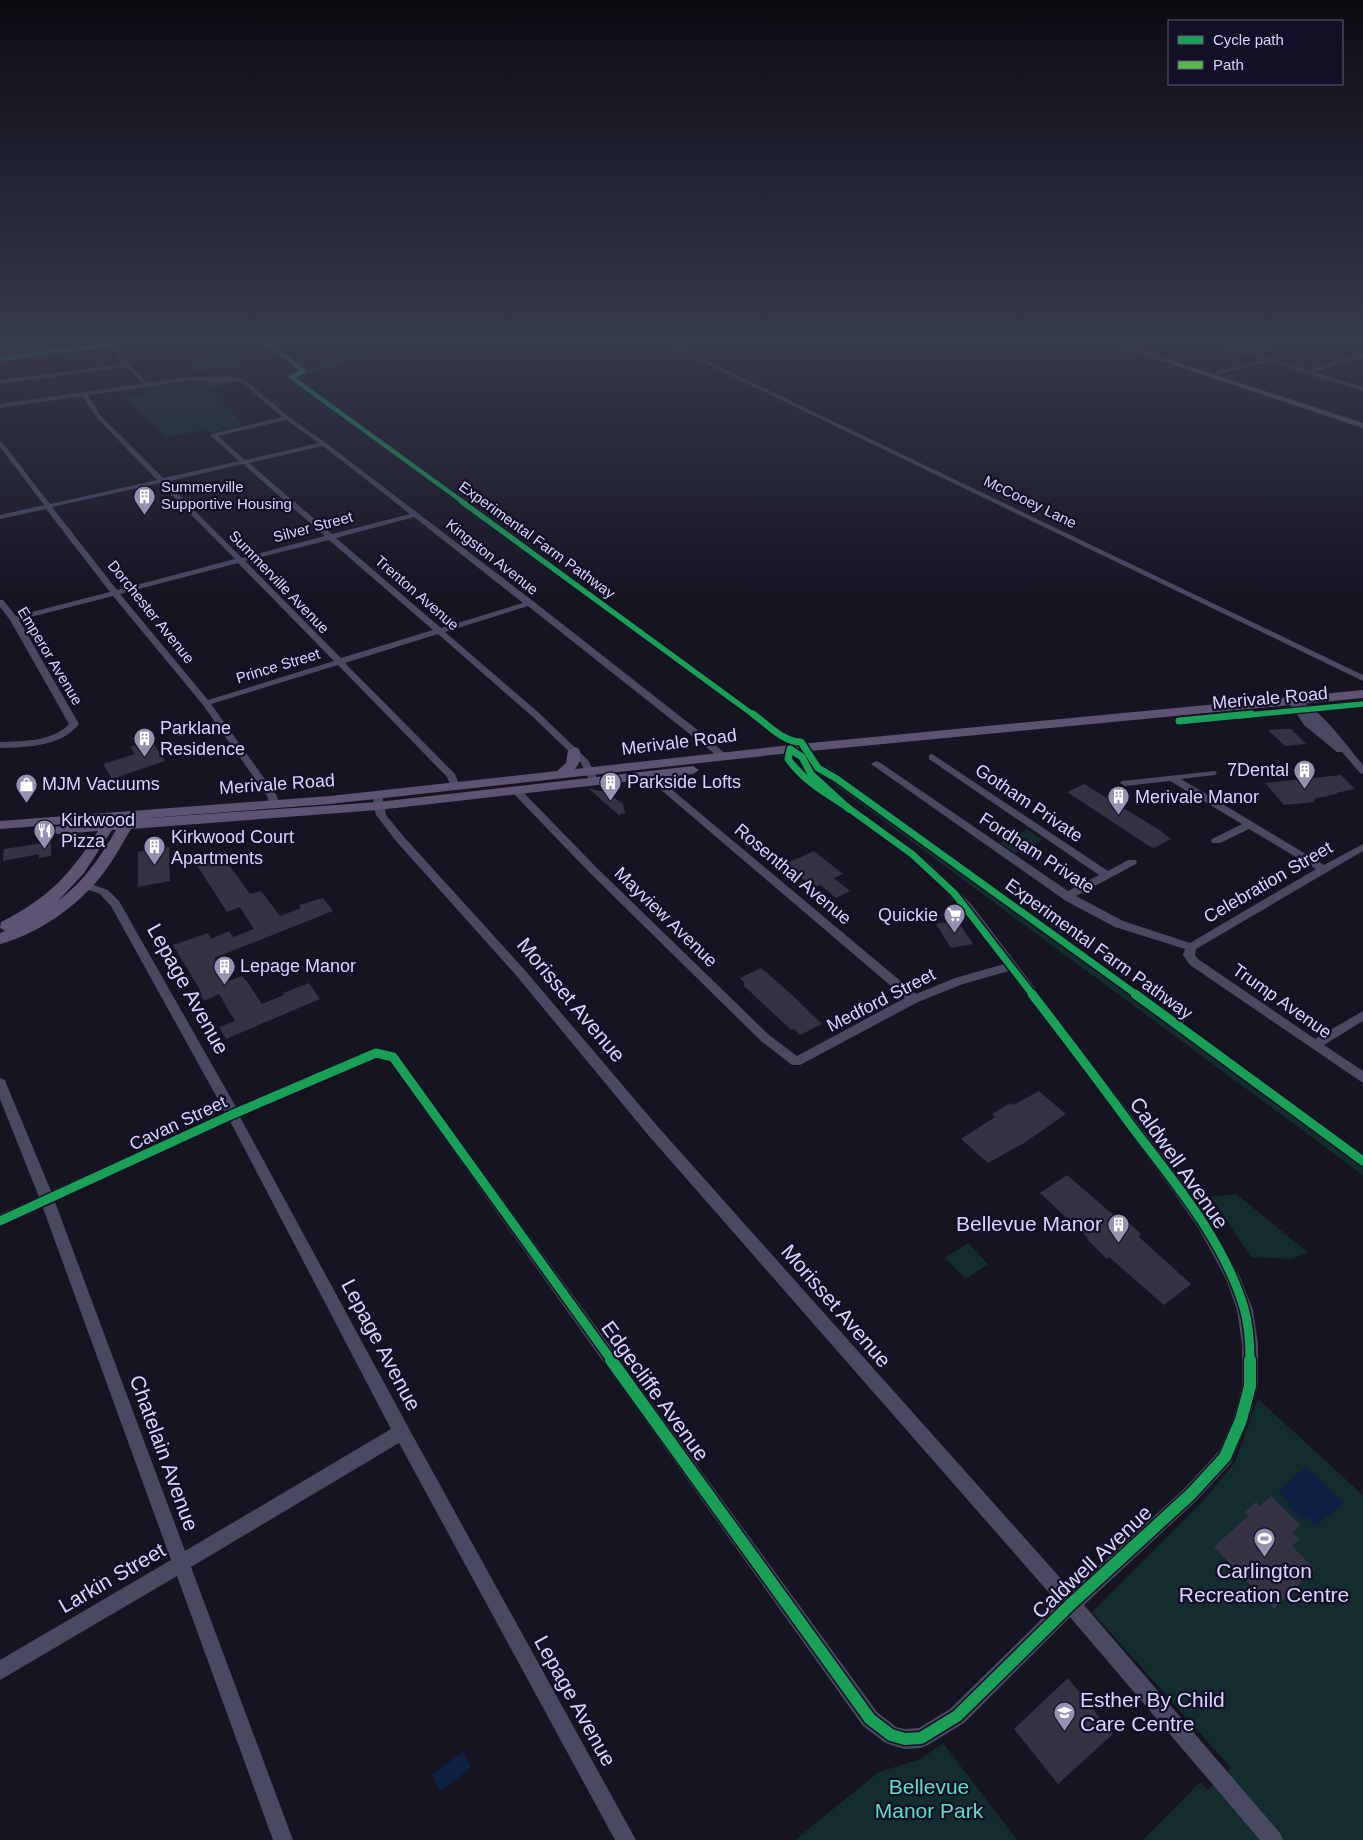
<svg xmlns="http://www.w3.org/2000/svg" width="1363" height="1840" viewBox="0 0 1363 1840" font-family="Helvetica,sans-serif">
	<rect width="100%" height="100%" fill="#161421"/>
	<g fill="#132c2d">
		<polygon points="12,339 36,339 45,347 44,350 0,356 0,340"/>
		<polygon points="370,352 373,353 291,380 284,376 324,365 324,363 327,361"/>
		<polygon points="237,357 244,364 194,372 188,364"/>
		<polygon points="205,380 235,381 209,389 244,425 208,433 204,430 166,437 125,399 144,394 139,387"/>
		<polygon points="828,766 1363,1153 1363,1175 816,771"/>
		<polygon points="1027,829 1043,840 1015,853 1000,843"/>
		<polygon points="1236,1194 1308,1252 1292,1259 1251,1257 1211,1197"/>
		<polygon points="968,1243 988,1264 966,1279 945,1258"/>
		<polygon points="1258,1399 1363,1495 1363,1840 1143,1840 1200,1782 1208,1790 1231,1768 1092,1612 1203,1501 1235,1462"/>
		<polygon points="943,1743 1017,1840 795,1840 879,1772 921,1759"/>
	</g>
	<g fill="#0d2144">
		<polygon points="1306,1467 1344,1502 1315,1527 1306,1517 1301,1520 1287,1506 1290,1503 1278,1491"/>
		<polygon points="463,1752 471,1768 440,1791 432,1774"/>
	</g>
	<g fill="#343243">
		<polygon points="1283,729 1291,729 1306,744 1285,746 1268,730"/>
		<polygon points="146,732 165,761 112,779 103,764 135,754 130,747 140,744 134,736"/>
		<polygon points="1341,775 1355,789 1336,793 1337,794 1328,795 1329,796 1315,798 1316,799 1313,800 1315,802 1296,804 1284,805 1265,783"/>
		<polygon points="1084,784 1158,829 1171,839 1154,848 1149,846 1067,792"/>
		<polygon points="588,788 599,791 608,790 609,794 623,804 625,813 620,814 621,817"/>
		<polygon points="51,842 51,856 39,858 39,854 3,861 4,849"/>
		<polygon points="169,847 170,881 138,887 138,852"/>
		<polygon points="814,851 843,874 834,878 850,891 836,898 820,885 813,888 785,864"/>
		<polygon points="219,856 223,862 226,861 250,894 261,891 280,916 301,908 299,905 323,898 333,911 214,958 229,981 242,976 245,980 246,980 262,1004 284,995 283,993 309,983 320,999 226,1039 219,1027 235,1021 219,994 204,1001 198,991 200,990 173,945 208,933 211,939 229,931 233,937 254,929 240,907 227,912 196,864"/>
		<polygon points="957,920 973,944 951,948 936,924"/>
		<polygon points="761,968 789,992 822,1024 800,1035 794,1029 791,1030 743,985 745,984 740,978"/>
		<polygon points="1039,1091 1066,1114 1024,1143 988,1163 961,1139 995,1117 992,1114 1010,1103 1013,1105"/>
		<polygon points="1067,1175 1117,1218 1121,1216 1141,1234 1138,1236 1191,1284 1164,1305 1109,1257 1107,1259 1087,1239 1088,1238 1040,1193"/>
		<polygon points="1271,1496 1300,1525 1293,1533 1299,1539 1292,1546 1315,1569 1274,1609 1214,1547 1248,1516 1245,1512 1256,1502 1260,1506"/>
		<polygon points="1068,1678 1113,1734 1058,1784 1014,1729"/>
	</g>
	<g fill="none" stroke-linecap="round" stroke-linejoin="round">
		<g fill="#4a4962" fill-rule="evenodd">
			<polygon points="655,339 661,339 1363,675 1363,681"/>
			<polygon points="1198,339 1205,339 1244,351 1288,339 1294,339 1250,352 1308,370 1363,353 1363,357 1314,372 1363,387 1363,391 1269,362 1216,374 1216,372 1263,360"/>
			<path d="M109,343L147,383L188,377H235L245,380L289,417L326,443L533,601L695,728L728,756L723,759L720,758L528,606L445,632L539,713L588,760L599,782L597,784H591L581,763L533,717L438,634L345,663L455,774L460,787L458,789H452L447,777L338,665L211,704L277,796L279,803L278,805H270L267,796L203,705L113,596L19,620L79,724C61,747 27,747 0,748V742C23,741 52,742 69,724L10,620L0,607V600H3L16,616L110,592L46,509L0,519V515L44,505L0,447V441L2,442L50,504L157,480L97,418L82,396L0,408V404L142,384L126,367L0,384V380L123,364L107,346ZM188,381L241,382L282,417L211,434V436L239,461L163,478L101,416L88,395ZM286,420L319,443L245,460L218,436ZM323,446L410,514L332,534L249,463ZM243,464L325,536L242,558L166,482ZM160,483L235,559L117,590L52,507ZM414,517L523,603L441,628L336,538ZM329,540L433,630L341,658L245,561ZM238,563L334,661L208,700L120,594Z"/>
			<path d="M1293,698C1320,706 1345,744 1363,765V774L1360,773L1342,752H1337L1304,725L1288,701Z"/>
			<path d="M790,746L805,755L815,773L850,805L931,864L971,904L1180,1179L1209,1221L1240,1277L1253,1310L1258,1344V1386L1249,1420L1231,1463L1197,1500L1084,1605L1280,1833L1283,1840H1260L1070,1617L964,1723L928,1745L921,1748L905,1749L891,1745L884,1742L863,1726L389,1061L376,1058L240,1117L413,1436L636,1840H615L399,1443L191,1567L293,1840H273L177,1576L0,1680V1660L171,1560L43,1208L0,1227V1214L39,1197L0,1099V1078L5,1080L6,1083L51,1191L225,1112L111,906L100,894L81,887L80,885L85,882L108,890L119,901L236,1107L365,1052L376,1048L397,1054L877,1712L896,1727L905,1729L919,1728L950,1709L1058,1603L649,1136L515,974L396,841L376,815L372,795L377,792L382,795L386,815L404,837L523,968L659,1128L1072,1591L1185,1488L1219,1451L1233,1420L1242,1386V1344L1237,1310L1226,1279L1199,1229L1170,1187L1009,971L963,984L918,1002L800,1065H792L761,1041L589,872L511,791L512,789H520L597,868L769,1035L797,1056L905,998L646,777L644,775L646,773H652L916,994L955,978L1004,964C975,925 947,888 908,857C889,841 868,825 847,812C823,796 800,783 783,759L785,749ZM793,756L798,759L807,775L793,759ZM230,1121L391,1429L185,1551L55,1202Z"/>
			<polygon points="932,754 1108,871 1128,860 1136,860 1137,862 1136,864 1076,896 1123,921 1190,943 1316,869 1249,829 1220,843 1212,843 1211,841 1212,839 1242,824 1170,781 1125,786 1120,783 1122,781 1215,771 1217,773 1215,775 1181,779 1324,865 1363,844 1363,851 1196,949 1195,955 1198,959 1315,1039 1363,1011 1363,1021 1324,1045 1363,1071 1363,1083 1190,965 1183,955 1185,949 1115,927 1066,901 871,764 876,761 879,762 1068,891 1099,875 929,759 929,755"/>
		</g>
		<g fill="#5e5373" fill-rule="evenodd">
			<polygon points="141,339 158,339 154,341 0,361 0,357"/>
			<polygon points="1096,339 1106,339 1363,423 1363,428"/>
			<path d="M1363,690V698L790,753L330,804L135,819L378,802L693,766L699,770L693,774L378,810L131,829C122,844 113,861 102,875C78,906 38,934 0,944V933L5,931L0,928L1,922C46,900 71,874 98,831L59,834L54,833L52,830L54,827L104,821L0,829V821L330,796L557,771L566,763L568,751L574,747L578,748C583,755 580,763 575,769L790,745ZM112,830H116C100,858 84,881 58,901L84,873Z"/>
		</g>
		<polyline stroke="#58b947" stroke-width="3" stroke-dasharray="7 3" stroke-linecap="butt" points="0,344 39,339"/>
		<defs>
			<g id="cycleway-far4">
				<polyline points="262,339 304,371 291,377 463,502"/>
				<polyline points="0,359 154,339"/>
			</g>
			<g id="cycleway-far3">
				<polyline points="461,501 755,716"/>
				<polyline points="1238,716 1363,704"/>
			</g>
			<g id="cycleway-far2">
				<path d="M753,714C767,724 783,742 801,742L818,768L837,779L1137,995"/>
				<polyline points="1179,721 1251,714"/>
				<path d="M790,749L802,757L811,774L847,807C825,793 804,781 788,759Z"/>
				<polyline points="847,807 912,854 954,893 1033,995"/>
				<polyline points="847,807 849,809"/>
			</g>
			<g id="cycleway-far1">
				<path d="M1032,994C1066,1038 1100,1083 1133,1128C1175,1183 1224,1241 1244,1308C1249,1325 1250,1344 1250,1361"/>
				<polyline points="1135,994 1363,1161"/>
				<polyline points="0,1221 231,1115 376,1053 393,1057 612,1361"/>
			</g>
			<polyline id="cycleway" points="611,1360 870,1719 891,1735 905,1739 921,1738 957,1716 1071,1604 1191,1494 1225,1457 1241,1420 1250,1386 1250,1360"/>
		</defs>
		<use href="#cycleway-far4" stroke="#130f26" stroke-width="6"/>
		<use href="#cycleway-far3" stroke="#130f26" stroke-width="8"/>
		<use href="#cycleway-far2" stroke="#130f26" stroke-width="10"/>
		<use href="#cycleway-far1" stroke="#130f26" stroke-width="12"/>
		<use href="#cycleway" stroke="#130f26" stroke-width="15"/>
		<use href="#cycleway-far4" stroke="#1a9f57" stroke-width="4.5"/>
		<use href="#cycleway-far3" stroke="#1a9f57" stroke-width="5.5"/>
		<use href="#cycleway-far2" stroke="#1a9f57" stroke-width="7"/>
		<use href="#cycleway-far1" stroke="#1a9f57" stroke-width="9"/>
		<use href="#cycleway" stroke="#1a9f57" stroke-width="12"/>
	</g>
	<linearGradient id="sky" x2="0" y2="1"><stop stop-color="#0c0b12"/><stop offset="0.57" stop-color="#363a4e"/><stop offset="1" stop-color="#363a4e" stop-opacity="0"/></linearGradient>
	<rect width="1363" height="596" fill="url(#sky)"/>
	<defs>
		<symbol id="building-pin" viewBox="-11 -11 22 30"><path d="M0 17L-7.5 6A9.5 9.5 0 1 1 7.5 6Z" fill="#9591b1" stroke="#130f26"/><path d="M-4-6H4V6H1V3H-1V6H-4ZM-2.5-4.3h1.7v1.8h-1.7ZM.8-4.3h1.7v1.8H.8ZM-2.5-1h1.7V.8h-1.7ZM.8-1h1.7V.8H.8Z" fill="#fff"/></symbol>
		<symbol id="shop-pin" viewBox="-11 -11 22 30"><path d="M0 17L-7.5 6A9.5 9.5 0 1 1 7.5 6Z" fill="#9591b1" stroke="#130f26"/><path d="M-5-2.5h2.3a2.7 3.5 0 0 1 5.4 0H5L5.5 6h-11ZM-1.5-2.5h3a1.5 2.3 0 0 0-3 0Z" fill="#fff"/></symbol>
		<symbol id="restaurant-pin" viewBox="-11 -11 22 30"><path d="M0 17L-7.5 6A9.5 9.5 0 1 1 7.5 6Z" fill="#9591b1" stroke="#130f26"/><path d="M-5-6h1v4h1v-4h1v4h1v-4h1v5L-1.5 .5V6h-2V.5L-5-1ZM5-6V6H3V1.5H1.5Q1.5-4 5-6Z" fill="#fff"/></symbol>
		<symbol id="supermarket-pin" viewBox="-11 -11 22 30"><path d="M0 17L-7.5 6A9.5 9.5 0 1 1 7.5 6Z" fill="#9591b1" stroke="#130f26"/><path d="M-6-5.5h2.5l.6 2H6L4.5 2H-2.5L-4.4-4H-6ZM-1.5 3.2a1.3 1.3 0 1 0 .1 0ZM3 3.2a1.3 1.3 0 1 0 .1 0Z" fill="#fff"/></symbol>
		<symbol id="stadium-pin" viewBox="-11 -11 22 30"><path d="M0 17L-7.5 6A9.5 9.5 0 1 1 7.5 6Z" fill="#9591b1" stroke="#130f26"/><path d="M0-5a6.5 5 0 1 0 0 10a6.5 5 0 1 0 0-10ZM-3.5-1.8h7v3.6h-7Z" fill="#fff"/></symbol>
		<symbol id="school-pin" viewBox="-11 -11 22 30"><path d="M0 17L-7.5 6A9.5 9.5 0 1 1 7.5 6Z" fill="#9591b1" stroke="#130f26"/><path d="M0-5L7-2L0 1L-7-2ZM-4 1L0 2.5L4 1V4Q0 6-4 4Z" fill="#fff"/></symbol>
	</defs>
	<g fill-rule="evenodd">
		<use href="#building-pin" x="132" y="484" width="25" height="34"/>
		<use href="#building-pin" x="132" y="726" width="25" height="34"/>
		<use href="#building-pin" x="1292" y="758" width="25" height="34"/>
		<use href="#building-pin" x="598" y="770" width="25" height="34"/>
		<use href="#shop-pin" x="14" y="772" width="25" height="34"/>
		<use href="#building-pin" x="1106" y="784" width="25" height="34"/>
		<use href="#restaurant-pin" x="32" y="818" width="25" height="34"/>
		<use href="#building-pin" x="142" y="834" width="25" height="34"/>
		<use href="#supermarket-pin" x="942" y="902" width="25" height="34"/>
		<use href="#building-pin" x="212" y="954" width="25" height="34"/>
		<use href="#building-pin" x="1106" y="1212" width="25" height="34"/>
		<use href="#stadium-pin" x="1252" y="1526" width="25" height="34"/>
		<use href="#school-pin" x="1052" y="1700" width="25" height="34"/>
	</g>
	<g text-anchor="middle" stroke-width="4.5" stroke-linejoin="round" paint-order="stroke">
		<g font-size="15" fill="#d9d4ff" stroke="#130f26" text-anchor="start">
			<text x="161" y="492">Summerville<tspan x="161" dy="17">Supportive Housing</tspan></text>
		</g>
		<g font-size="15" fill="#d9d4ff" stroke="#130f26">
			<text transform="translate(1030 502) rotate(26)" y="5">McCooey Lane</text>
			<text transform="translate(313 527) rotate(-15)" y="5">Silver Street</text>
			<text transform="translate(537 540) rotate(36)" y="5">Experimental Farm Pathway</text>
			<text transform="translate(492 557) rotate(38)" y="5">Kingston Avenue</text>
			<text transform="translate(279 582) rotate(46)" y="5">Summerville Avenue</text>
			<text transform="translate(417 593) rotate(41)" y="5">Trenton Avenue</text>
			<text transform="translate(151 612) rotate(51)" y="5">Dorchester Avenue</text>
			<text transform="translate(50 656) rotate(59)" y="5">Emperor Avenue</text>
			<text transform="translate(278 666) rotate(-17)" y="5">Prince Street</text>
		</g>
		<g font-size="18" fill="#d9d4ff" stroke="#130f26">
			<text transform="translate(1270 698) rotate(-5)" y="6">Merivale Road</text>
			<text transform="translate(679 742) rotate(-7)" y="6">Merivale Road</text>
			<text transform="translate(277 784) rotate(-4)" y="6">Merivale Road</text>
			<text transform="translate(1029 803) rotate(34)" y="6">Gotham Private</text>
			<text transform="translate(1037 853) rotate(33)" y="6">Fordham Private</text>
			<text transform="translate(793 874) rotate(40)" y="6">Rosenthal Avenue</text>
			<text transform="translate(1268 882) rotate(-30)" y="6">Celebration Street</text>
			<text transform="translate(666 917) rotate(44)" y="6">Mayview Avenue</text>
			<text transform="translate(1099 949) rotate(36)" y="6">Experimental Farm Pathway</text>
			<text transform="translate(881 1000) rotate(-27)" y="6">Medford Street</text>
			<text transform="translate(1282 1001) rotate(35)" y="6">Trump Avenue</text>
			<text transform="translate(178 1123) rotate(-25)" y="6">Cavan Street</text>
		</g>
		<g font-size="18" fill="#d9d4ff" stroke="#130f26" text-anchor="start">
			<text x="160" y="734">Parklane<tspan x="160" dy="21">Residence</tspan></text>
			<text x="1289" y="776" text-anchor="end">7Dental</text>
			<text x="627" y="788">Parkside Lofts</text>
			<text x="42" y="790">MJM Vacuums</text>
			<text x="1135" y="803">Merivale Manor</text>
			<text x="61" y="826">Kirkwood<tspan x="61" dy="21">Pizza</tspan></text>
			<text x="171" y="843">Kirkwood Court<tspan x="171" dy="21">Apartments</tspan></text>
			<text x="938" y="921" text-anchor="end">Quickie</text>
			<text x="240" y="972">Lepage Manor</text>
		</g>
		<g font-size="21" fill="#d9d4ff" stroke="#130f26">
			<text transform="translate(188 989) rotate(61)" y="7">Lepage Avenue</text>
			<text transform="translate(571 1000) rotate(50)" y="7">Morisset Avenue</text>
			<text transform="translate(1179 1163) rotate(55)" y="7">Caldwell Avenue</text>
			<text transform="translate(836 1306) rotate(49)" y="7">Morisset Avenue</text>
			<text transform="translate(381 1345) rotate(62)" y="7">Lepage Avenue</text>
			<text transform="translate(655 1391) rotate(54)" y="7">Edgecliffe Avenue</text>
			<text transform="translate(164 1453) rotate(70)" y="7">Chatelain Avenue</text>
			<text transform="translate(1092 1562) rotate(-43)" y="7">Caldwell Avenue</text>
			<text transform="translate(112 1578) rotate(-30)" y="7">Larkin Street</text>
			<text transform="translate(575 1701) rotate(61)" y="7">Lepage Avenue</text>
		</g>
		<g font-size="21" fill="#d9d4ff" stroke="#130f26" text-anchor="end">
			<text x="1102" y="1231">Bellevue Manor</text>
			<text x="1264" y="1578" text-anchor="middle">Carlington<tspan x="1264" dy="24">Recreation Centre</tspan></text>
			<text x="1080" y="1707" text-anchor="start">Esther By Child<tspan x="1080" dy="24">Care Centre</tspan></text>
		</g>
		<g font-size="21" fill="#5fe0c0" stroke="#130f26">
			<text x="929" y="1794">Bellevue<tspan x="929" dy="24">Manor Park</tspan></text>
		</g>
	</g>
	<rect x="1168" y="20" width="175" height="65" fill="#130f26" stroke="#625e7d"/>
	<rect x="1178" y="36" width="25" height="8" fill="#1a9f57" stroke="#625e7d"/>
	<text x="1213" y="45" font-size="15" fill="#d9d4ff">Cycle path</text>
	<rect x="1178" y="61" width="25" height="8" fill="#58b947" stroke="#625e7d"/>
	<text x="1213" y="70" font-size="15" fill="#d9d4ff">Path</text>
</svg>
